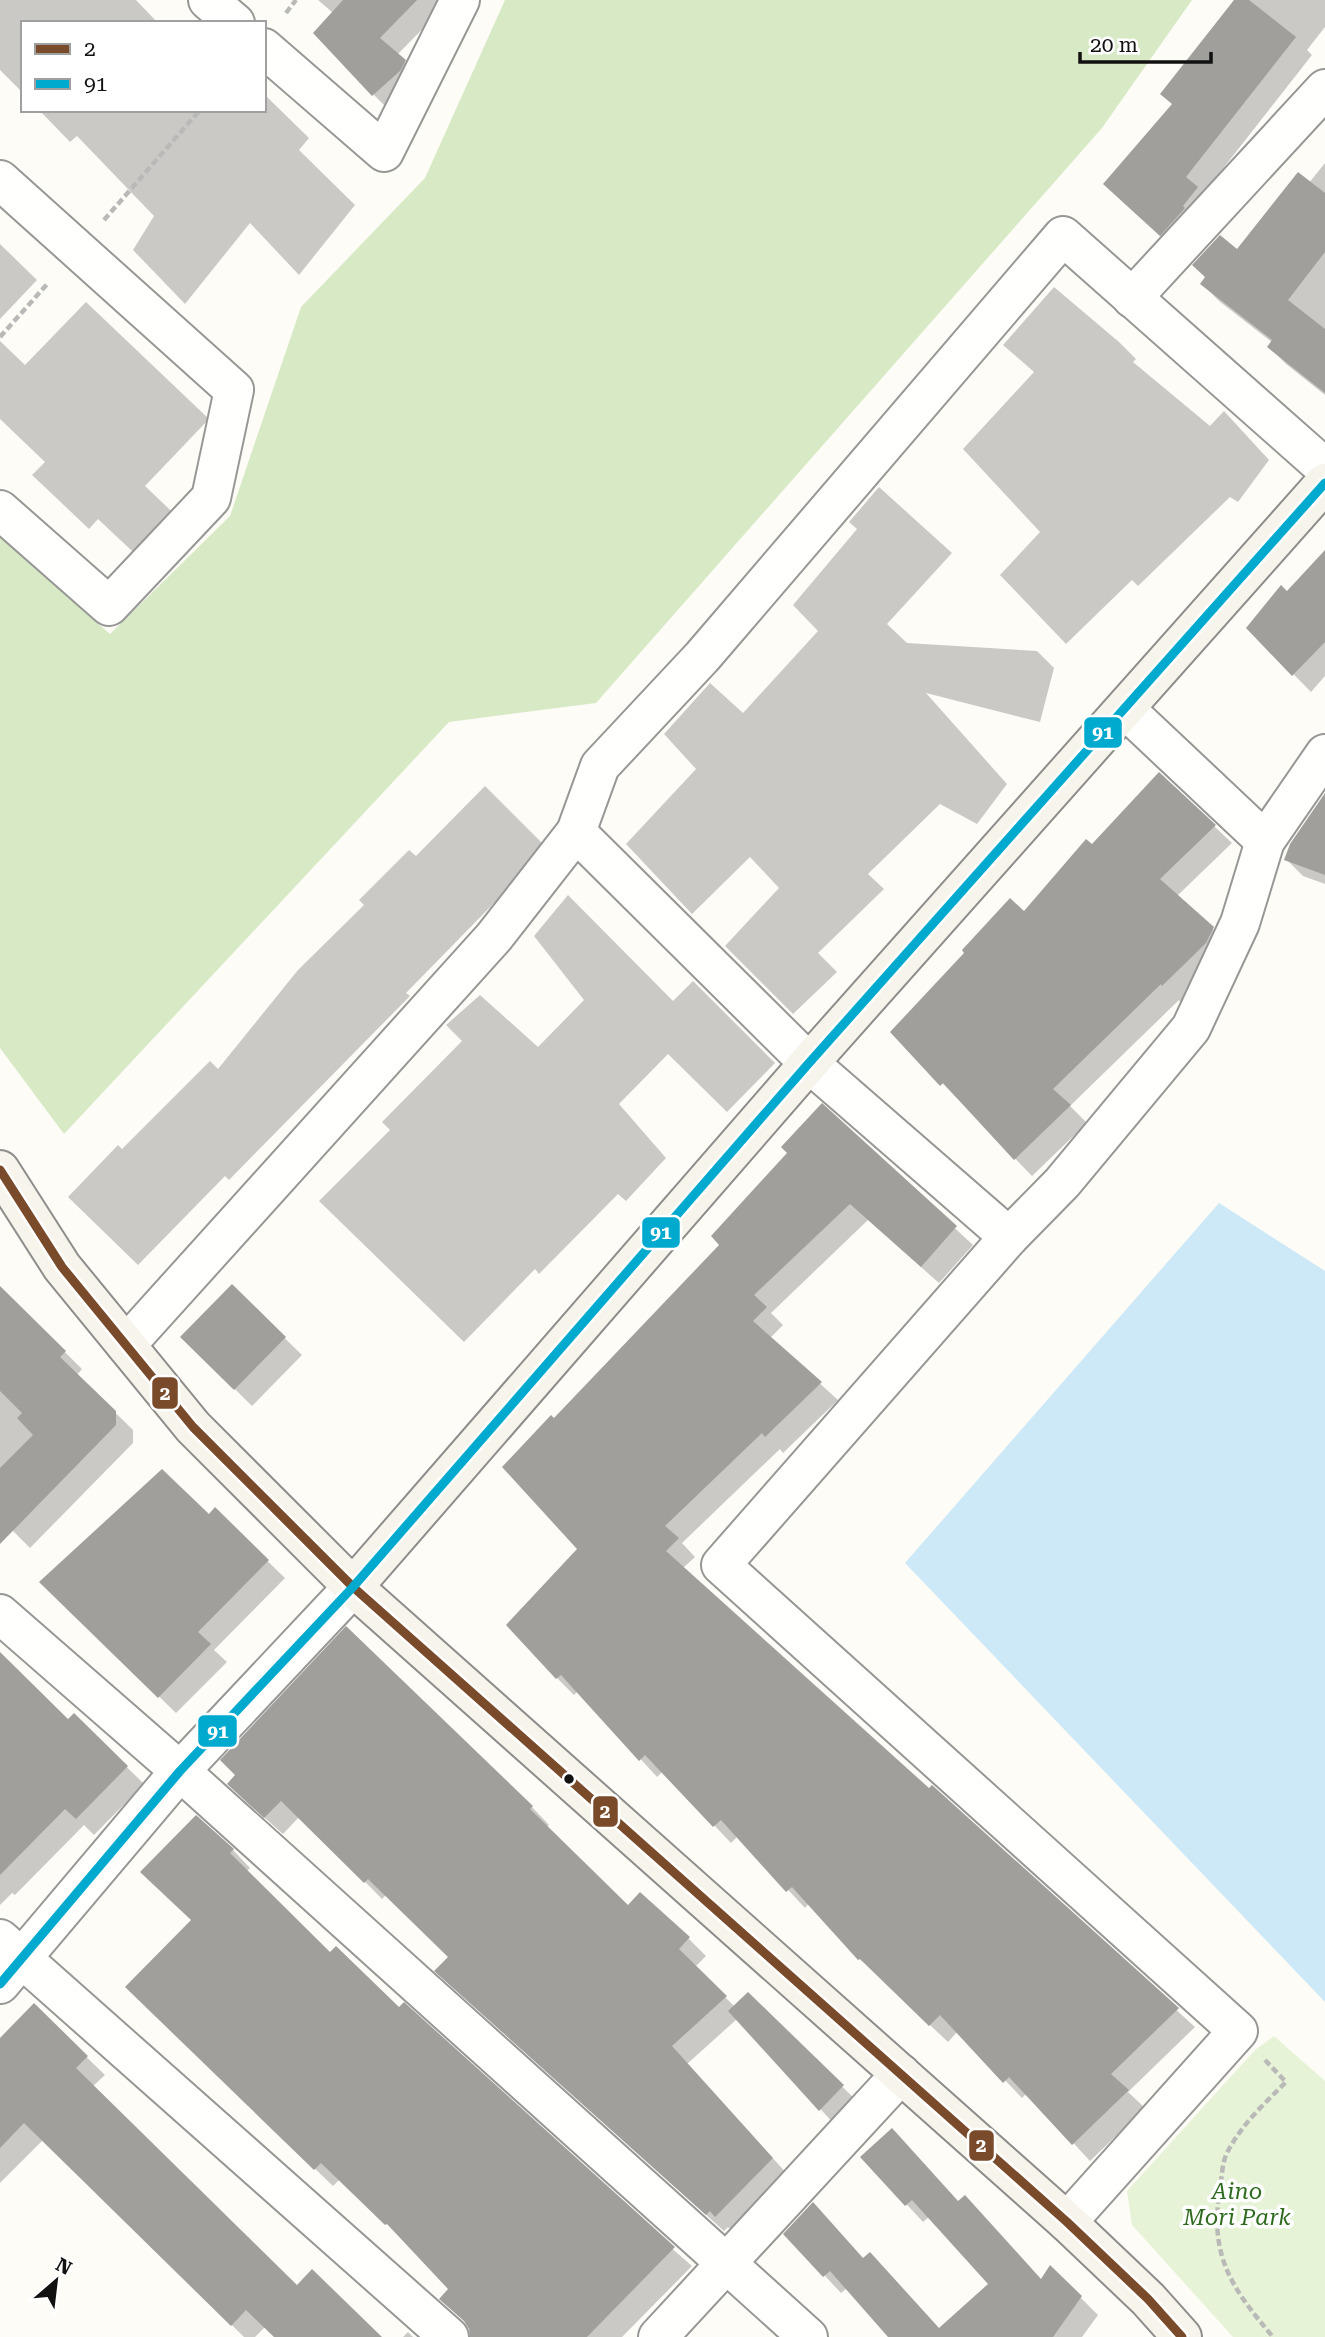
<svg xmlns="http://www.w3.org/2000/svg" width="1325" height="2337" viewBox="0 0 1325 2337" font-family="'Roboto Serif',serif">
	<rect width="100%" height="100%" fill="#fdfcf7"/>
	<polygon fill="#e7f3d7" points="1274,2036 1325,2081 1325,2337 1233,2337 1132,2225 1127,2191 1255,2050"/>
	<polygon fill="#d8eac5" points="505,0 1192,0 1102,128 596,703 449,722 64,1134 0,1048 0,537 110,634 230,516 301,307 425,178"/>
	<polygon fill="#cde8f7" points="1219,1203 1325,1271 1325,2002 905,1563"/>
	<g fill="#0003">
		<polygon points="0,0 136,0 158,23 23,23 23,93 0,70"/>
		<polygon points="318,0 451,0 397,55 422,79 390,111 373,94 333,13"/>
		<polygon points="1236,0 1325,0 1325,27 1307,50 1312,55 1203,194 1178,252 1122,201 1173,105"/>
		<polygon points="264,94 309,138 299,150 355,205 299,275 250,223 185,304 133,250 154,216 77,136 70,142 39,110 264,110"/>
		<polygon points="1325,163 1325,395 1286,364 1269,347 1273,343 1219,301 1202,284 1309,183"/>
		<polygon points="0,244 37,280 0,319"/>
		<polygon points="1054,287 1119,342 1136,359 1133,362 1210,426 1224,411 1269,460 1238,502 1230,497 1138,586 1132,580 1066,644 1000,575 1040,532 963,449 1034,372 1003,345"/>
		<polygon points="86,302 209,419 145,486 187,526 149,567 98,519 89,529 50,492 32,475 45,462 0,419 0,341 25,365"/>
		<polygon points="879,487 952,553 887,624 907,643 1037,651 1054,668 1040,722 926,693 1007,784 977,824 940,804 868,874 884,889 818,953 837,972 793,1014 725,946 779,888 750,857 692,914 626,844 696,769 664,734 710,683 743,713 818,631 793,605 857,529 849,522"/>
		<polygon points="1325,553 1325,676 1311,692 1248,628 1287,594"/>
		<polygon points="485,786 554,855 504,906 498,899 406,993 410,996 229,1180 225,1176 138,1265 68,1197 118,1145 122,1149 210,1061 218,1069 298,970 364,905 359,900 409,850 416,856"/>
		<polygon points="1325,808 1325,884 1303,876 1286,859"/>
		<polygon points="1214,826 1232,843 1177,896 1230,945 1223,960 1180,1002 1179,1000 1070,1106 1087,1123 1032,1176 893,1032 1024,913 1092,846"/>
		<polygon points="568,895 673,1001 693,981 775,1063 727,1112 668,1054 619,1104 666,1158 626,1201 618,1194 539,1274 535,1269 464,1342 319,1201 390,1130 382,1122 462,1041 446,1025 480,995 538,1047 584,1000 534,936"/>
		<polygon points="822,1105 973,1245 939,1283 868,1220 771,1313 783,1325 770,1338 838,1400 783,1453 780,1449 682,1543 695,1557 683,1568 929,1791 932,1787 1195,2027 1128,2092 1145,2108 1090,2161 1027,2093 1022,2098 958,2031 948,2042 860,1959 809,1903 805,1908 738,1836 731,1843 663,1771 657,1777 578,1691 574,1695 557,1678 579,1549 554,1420 722,1245 790,1153"/>
		<polygon points="232,1287 302,1355 252,1406 182,1337"/>
		<polygon points="13,1301 82,1369 77,1375 133,1430 133,1443 30,1548 0,1518 0,1314"/>
		<polygon points="215,1510 285,1578 214,1650 227,1662 176,1713 41,1582 209,1517"/>
		<polygon points="346,1629 532,1807 549,1825 546,1828 628,1908 640,1894 689,1939 706,1956 695,1967 735,2007 748,1994 860,2104 837,2127 737,2019 687,2064 789,2176 734,2232 728,2227 724,2231 454,1988 451,1957 387,1894 382,1899 300,1816 283,1834 246,1801"/>
		<polygon points="0,1655 68,1721 74,1715 144,1784 94,1835 84,1825 15,1895 12,1893 0,1905"/>
		<polygon points="233,1850 250,1868 246,1872 330,1954 399,2010 692,2266 622,2337 472,2337 472,2330 450,2290 405,2241 340,2179 333,2186 145,2005 193,1921 143,1872"/>
		<polygon points="34,2006 105,2075 92,2087 297,2288 379,2337 276,2337 265,2327 255,2337 244,2337 43,2140 0,2183 0,2041"/>
		<polygon points="863,2157 959,2203 965,2197 1042,2281 1051,2268 1098,2315 1082,2337 891,2337 847,2288 841,2293 786,2234 864,2260 940,2330 990,2284 929,2217 923,2222"/>
		<polygon points="408,2332 413,2337 403,2337"/>
	</g>
	<g fill="#a19f9c">
		<polygon points="343,0 417,0 380,38 406,60 400,71 372,96 313,33"/>
		<polygon points="1234,0 1249,0 1296,37 1186,177 1198,187 1183,206 1185,208 1160,236 1103,184 1172,104 1160,94"/>
		<polygon points="1298,172 1325,193 1325,252 1288,300 1325,329 1325,393 1267,347 1272,340 1200,284 1205,277 1192,265 1220,235 1237,249"/>
		<polygon points="1325,550 1325,642 1292,676 1246,628 1281,585 1287,591"/>
		<polygon points="1159,772 1216,825 1160,879 1214,927 1206,943 1162,986 1161,984 1053,1089 1071,1105 1014,1160 943,1083 940,1086 890,1032 964,953 962,950 1010,898 1024,911 1086,839 1092,844"/>
		<polygon points="1325,793 1325,875 1284,860 1290,844"/>
		<polygon points="822,1103 957,1226 921,1267 850,1204 754,1295 767,1307 753,1321 822,1382 765,1437 762,1433 665,1526 679,1538 666,1551 929,1788 932,1785 1179,2008 1111,2074 1129,2090 1072,2145 1009,2077 1003,2083 940,2015 929,2026 860,1959 858,1960 792,1887 786,1892 721,1820 713,1827 645,1755 639,1761 561,1675 556,1679 506,1625 577,1549 502,1467 551,1415 554,1418 719,1245 711,1236 787,1153 781,1147"/>
		<polygon points="232,1284 286,1337 234,1390 180,1337"/>
		<polygon points="0,1286 66,1351 60,1357 116,1411 116,1425 0,1544 0,1468 33,1435 17,1418 22,1413 0,1391"/>
		<polygon points="162,1469 209,1514 215,1507 269,1560 198,1632 211,1644 158,1698 39,1582"/>
		<polygon points="346,1626 533,1806 530,1809 628,1905 640,1892 690,1937 679,1949 727,1996 672,2046 773,2158 715,2217 710,2211 706,2215 434,1971 448,1957 368,1879 364,1883 281,1801 264,1818 227,1784 235,1775 220,1760"/>
		<polygon points="0,1652 68,1719 74,1713 128,1766 76,1819 65,1809 0,1875"/>
		<polygon points="196,1815 234,1849 230,1853 330,1952 336,1946 399,2007 404,2002 675,2247 587,2337 470,2337 469,2329 464,2321 439,2299 448,2289 387,2224 385,2225 321,2163 314,2170 125,1987 191,1920 140,1872"/>
		<polygon points="748,1992 844,2085 819,2111 728,2011"/>
		<polygon points="34,2003 88,2056 76,2068 297,2285 312,2269 382,2337 274,2337 246,2310 231,2326 24,2123 0,2148 0,2038"/>
		<polygon points="892,2128 958,2201 965,2195 1041,2279 1050,2265 1082,2296 1053,2337 888,2337 830,2271 823,2277 783,2234 813,2202 863,2258 870,2252 939,2328 988,2284 912,2200 905,2206 860,2157"/>
	</g>
	<g fill="none" stroke-linecap="round" stroke-linejoin="round">
		<defs>
			<g id="street">
				<polyline points="208,0 235,23"/>
				<polyline points="264,48 384,152 460,0"/>
				<polyline points="0,180 234,390 211,498 109,606 0,510"/>
				<polyline points="1132,298 1325,89"/>
				<polyline points="1125,709 1265,841"/>
				<polyline points="576,832 809,1063 1009,1237"/>
				<polyline points="126,1345 494,937 576,832 600,766 702,657 1063,236 1325,468"/>
				<polyline points="0,1614 180,1771 808,2337"/>
				<polyline points="0,1939 449,2337"/>
				<polyline points="0,1984 180,1771 353,1587"/>
				<polyline points="1067,2222 1238,2031 721,1565 1009,1237 1062,1183 1191,1028 1240,923 1265,841 1325,754"/>
				<polyline points="658,2337 901,2074"/>
			</g>
			<g id="secondary">
				<polyline points="0,1170 62,1267 193,1427 353,1587 1067,2222 1148,2299 1182,2337"/>
				<polyline points="353,1587 809,1063 1325,483"/>
			</g>
		</defs>
		<use href="#street" stroke="#979795" stroke-width="42"/>
		<use href="#secondary" stroke="#8e8d8b" stroke-width="42"/>
		<g stroke="#b9b9b8" stroke-width="4.5" stroke-dasharray="7 3.5" stroke-linecap="butt">
			<polyline points="286,13 296,0"/>
			<polyline points="104,220 200,110"/>
			<polyline points="0,337 49,282"/>
			<path d="M1265,2060L1286,2082C1265,2103 1242,2124 1228,2151C1222,2161 1222,2177 1220,2188C1209,2256 1231,2287 1273,2337"/>
		</g>
		<use href="#street" stroke="#fffffe" stroke-width="38"/>
		<use href="#secondary" stroke="#f6f4eb" stroke-width="38"/>
		<defs>
			<polyline id="bus-1" points="0,1170 62,1267 193,1427 353,1587 1067,2222 1148,2299 1182,2337"/>
			<polyline id="bus-2" points="0,1984 180,1771 353,1587 809,1063 1325,483"/>
		</defs>
		<use href="#bus-1" stroke="#fff" stroke-width="14"/>
		<use href="#bus-2" stroke="#fff" stroke-width="14"/>
		<use href="#bus-1" stroke="#7a4b2a" stroke-width="9"/>
		<use href="#bus-2" stroke="#00a9ce" stroke-width="9"/>
	</g>
	<circle fill="#111" stroke="#fff" stroke-width="2.5" cx="569" cy="1779" r="6"/>
	<g text-anchor="middle" stroke-width="7" stroke-linejoin="round" paint-order="stroke">
		<g font-size="23" font-style="italic" fill="#2f6b1f" stroke="#fff">
			<text x="1237" y="2199">Aino<tspan x="1237" dy="26">Mori Park</tspan></text>
		</g>
	</g>
	<g stroke="#fff" stroke-width="2.5">
		<rect x="1083" y="716" width="40" height="33" rx="7" fill="#00a9ce"/>
		<rect x="641" y="1216" width="40" height="33" rx="7" fill="#00a9ce"/>
		<rect x="151" y="1376" width="28" height="34" rx="7" fill="#7a4b2a"/>
		<rect x="197" y="1714" width="41" height="34" rx="7" fill="#00a9ce"/>
		<rect x="592" y="1795" width="27" height="33" rx="7" fill="#7a4b2a"/>
		<rect x="968" y="2129" width="27" height="33" rx="7" fill="#7a4b2a"/>
	</g>
	<g font-size="19" text-anchor="middle" font-weight="bold" fill="#fff">
		<text x="1103" y="739">91</text>
		<text x="661" y="1239">91</text>
		<text x="165" y="1400">2</text>
		<text x="218" y="1738">91</text>
		<text x="605" y="1818">2</text>
		<text x="981" y="2152">2</text>
	</g>
	<rect x="21" y="21" width="245" height="91" fill="#ffffff" stroke="#a0a0a0" stroke-width="2"/>
	<rect x="35" y="44" width="35" height="10" fill="#7a4b2a" stroke="#a0a0a0" stroke-width="2"/>
	<text x="84" y="56" font-size="21" fill="#111111">2</text>
	<rect x="35" y="79" width="35" height="10" fill="#00a9ce" stroke="#a0a0a0" stroke-width="2"/>
	<text x="84" y="91" font-size="21" fill="#111111">91</text>
	<g transform="translate(56 2281) rotate(28)" stroke="#ffffff" stroke-width="5" paint-order="stroke">
	<path d="M0-5L12 26L0 18L-12 26Z" fill="#111111"/>
	<text y="-10" font-size="19" font-weight="bold" text-anchor="middle" fill="#111111">N</text>
	</g>
	<path d="M1080 52v10h131v-10" fill="none" stroke="#111111" stroke-width="3.5"/>
	<text x="1090" y="52" font-size="21" fill="#111111" stroke="#ffffff" stroke-width="5" paint-order="stroke">20 m</text>
</svg>
